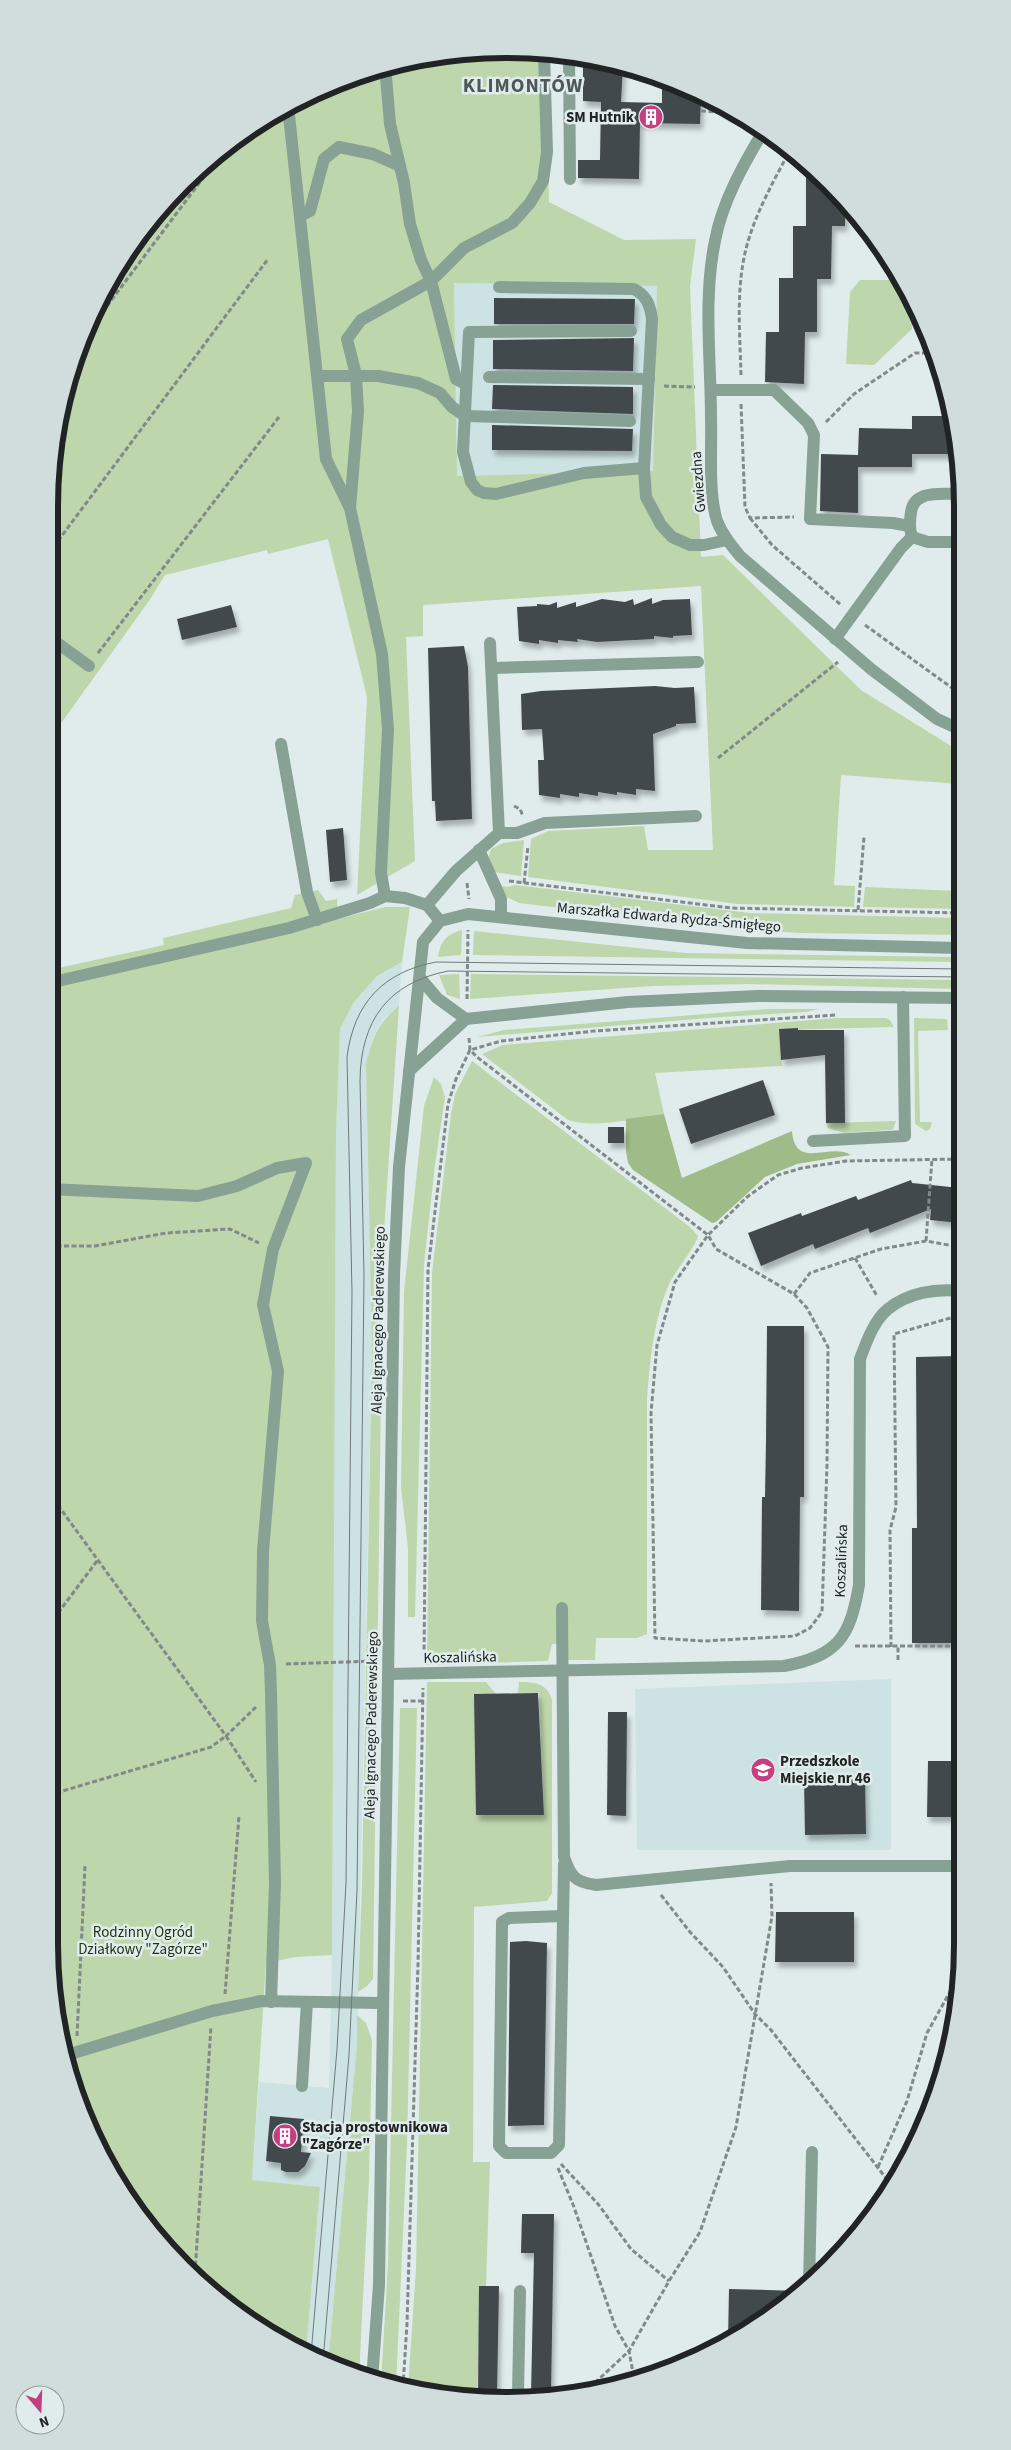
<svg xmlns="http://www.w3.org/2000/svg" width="1011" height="2450" viewBox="0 0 1011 2450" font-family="'Source Sans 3',sans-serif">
	<defs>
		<filter id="shadow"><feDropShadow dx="3" dy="5.5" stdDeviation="2.5" flood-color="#0004"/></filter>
	</defs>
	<rect width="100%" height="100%" fill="#e0ecec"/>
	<g fill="#cde2e2">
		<polygon points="454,283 657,286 653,471 457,476"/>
		<polygon points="402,962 399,1006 383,1019 373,1037 366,1064 372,1350 357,2044 328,2363 306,2353 320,2187 252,2180 259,2082 329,2088 332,1955 336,1132 340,1029 354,1002 377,976"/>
		<polygon points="891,1679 891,1850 637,1850 635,1689"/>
	</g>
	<g fill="#bed6ac" fill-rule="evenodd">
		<path d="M475,50L545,52L549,202L624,240L696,239L690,286L701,557L723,555L861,690L959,751V784L841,775L834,885L855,886L854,907L738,904L528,877L531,839L548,831L644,826L648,850H713L701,586L423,605V636L406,637L415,861L357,895L367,697L328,539L268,554L267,550L165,575L149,601L49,740V506L73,359L110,277L162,205L227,143L303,96L387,64ZM454,283L657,286L653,471L457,476Z"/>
		<polygon points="860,280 896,280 912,305 912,329 874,365 846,364 850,292"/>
		<polygon points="524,840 521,876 493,872 489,856 491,849 503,843"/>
		<polygon points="515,885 750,913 960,918 960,935 800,933 737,929 519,903 507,897 500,886 508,887"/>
		<polygon points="865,887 959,891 960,909 863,907"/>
		<polygon points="318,890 326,901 337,899 338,919 385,907 410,907 402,962 377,976 354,1002 340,1029 336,1132 332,1955 296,1957 266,1963 252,2180 320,2187 306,2353 277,2340 162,2245 110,2173 73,2092 49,1944 49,970 164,945 163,938 291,908 295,895"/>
		<path d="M462,930L461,955L438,957C440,941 447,934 462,930Z"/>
		<polygon points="474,931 685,953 956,957 955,962 473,955"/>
		<polygon points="459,974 460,999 447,995 439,975"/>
		<polygon points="471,974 960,980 960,989 746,984 653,986 470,999"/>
		<path d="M399,1006L383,1247L373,1979L367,1986L358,1992L362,1884L372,1350L366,1064C373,1037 377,1024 399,1006Z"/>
		<polygon points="768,1009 818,1009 807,1012 721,1017 477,1037 504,1030"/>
		<path d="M837,1018H886L890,1020L894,1027L780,1030L782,1066L655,1073L664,1114C637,1118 594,1129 568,1120L482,1054L503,1045Z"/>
		<polygon points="914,1018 947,1019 948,1030 918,1031 920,1122 932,1122 930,1129 926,1131 915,1124"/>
		<path d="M472,1061L690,1227L698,1236C697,1244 676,1271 670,1282C654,1317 650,1360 647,1399V1634L637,1638H596L595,1660H568L557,1644H552L548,1661L427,1665L432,1273L451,1114L455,1094Z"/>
		<polygon points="434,1077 441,1084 445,1097 435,1165 424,1264 415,1617 408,1617 408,1548 401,1487 404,1292 424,1106"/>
		<polygon points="896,1121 893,1129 889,1130 844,1133 828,1128 826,1123"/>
		<path d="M427,1682H486L496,1694H475L477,1815L544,1814L539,1693H518L519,1682C535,1682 547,1683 552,1700V1893L547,1901L474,1907L473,2162H490L486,2286H481L477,2396H480L446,2397L408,2388L416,2269Z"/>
		<polygon points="400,1708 417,1708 407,2145 396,2386 381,2382 388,2264"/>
		<polygon points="357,2015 366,2023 372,2040 369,2179 359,2377 328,2363 357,2044"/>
	</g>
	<path fill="#9ebb88" d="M664,1114L682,1178L792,1131C795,1171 830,1142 851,1155L797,1164L765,1177L716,1222L712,1223L633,1170L628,1163L626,1151V1119Z"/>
	<g fill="#424a4e" filter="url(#shadow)">
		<polygon points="583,57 623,66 621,102 662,103 662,78 701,97 700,124 640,123 639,179 578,178 578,160 600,160 601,102 583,101"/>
		<polygon points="806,167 845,201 845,226 832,226 831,279 817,279 817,332 805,332 804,384 765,382 766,332 779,332 779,278 793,278 793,226 806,226"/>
		<polygon points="494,298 635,299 634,324 494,324"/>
		<polygon points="634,338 633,371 493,369 493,340"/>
		<polygon points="493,385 633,387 633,414 492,409"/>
		<polygon points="912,416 950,416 958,454 912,454 912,467 858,467 858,513 820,511 821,454 858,455 859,428 912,429"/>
		<polygon points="492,425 633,429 632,451 492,450"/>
		<polygon points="652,598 652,604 663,600 690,599 692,635 673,636 673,638 654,636 654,639 597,642 577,639 578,642 558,640 558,643 539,640 539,644 519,641 517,607 537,606 537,604 549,605 557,602 557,608 576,602 576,607 602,599 625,602 633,599 634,605"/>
		<polygon points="231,605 237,627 182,640 177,619"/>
		<polygon points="464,646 468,667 472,819 436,821 435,801 432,801 428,648"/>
		<polygon points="655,686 675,688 694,687 696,723 676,724 676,726 653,734 655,791 636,789 636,795 617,792 617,795 598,792 598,796 579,793 579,797 560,794 560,798 539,795 538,760 544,760 542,729 522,730 521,694 541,691"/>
		<polygon points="343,828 347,880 330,882 326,830"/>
		<polygon points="798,1028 798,1030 844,1030 845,1123 826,1123 825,1055 781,1060 779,1029"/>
		<polygon points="763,1080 775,1115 691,1144 679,1109"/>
		<rect x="608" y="1127" width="16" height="16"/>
		<polygon points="911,1180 912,1183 960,1188 960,1223 930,1220 931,1209 870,1233 868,1228 815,1249 813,1244 761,1266 748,1233 801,1213 802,1216 856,1196 858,1200"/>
		<polygon points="767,1326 804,1326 804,1497 800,1497 799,1611 761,1610 762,1497 765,1497 766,1441"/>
		<polygon points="956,1356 956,1528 951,1528 951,1643 912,1643 912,1528 917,1528 916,1357"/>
		<polygon points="538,1693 544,1815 476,1815 474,1694"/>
		<polygon points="608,1712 627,1712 626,1816 607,1815"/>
		<polygon points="928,1761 962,1761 962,1817 927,1817"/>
		<polygon points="865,1777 866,1834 805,1835 804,1778"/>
		<polygon points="776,1912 854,1912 854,1962 775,1962"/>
		<polygon points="526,1941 547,1943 544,2125 508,2126 510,1942"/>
		<polygon points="270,2116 304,2119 301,2152 311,2153 305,2166 298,2172 286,2172 281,2170 281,2163 266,2161"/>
		<polygon points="522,2214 554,2214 551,2394 531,2395 534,2253 521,2253"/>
		<polygon points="479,2286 499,2286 497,2395 478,2395"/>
		<polygon points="729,2289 802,2291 728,2342"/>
	</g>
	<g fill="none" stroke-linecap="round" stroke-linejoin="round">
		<g stroke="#818989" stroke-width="3" stroke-dasharray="5 2.5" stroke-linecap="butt">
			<polyline points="701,111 734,113"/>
			<polyline points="80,342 230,142"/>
			<path d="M741,375C740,335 736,293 745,253C753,218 772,184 789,152"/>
			<polyline points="664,386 695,387"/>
			<polyline points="741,404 745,507 750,518 794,517"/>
			<polyline points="826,422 854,394 915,353 933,353"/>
			<polyline points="750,518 772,545 841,605"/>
			<polyline points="49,553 268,259"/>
			<polyline points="865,625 959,693"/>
			<polyline points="98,653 279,417"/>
			<polyline points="718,758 838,662"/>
			<polyline points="514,806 520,809 523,816"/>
			<polyline points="509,881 731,908 960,913"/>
			<polyline points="467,883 469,899"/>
			<polyline points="524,883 528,846"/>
			<polyline points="858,910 864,837"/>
			<polyline points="467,999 468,930"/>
			<polyline points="469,1038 470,1050 477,1057 708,1235 716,1249 794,1294 807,1308 828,1347 827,1465 822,1612 810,1628 795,1636 704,1641 655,1638 651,1413 657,1345 675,1282 708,1235 747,1197 778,1175 802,1168 846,1161 960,1159"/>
			<polyline points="926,1241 932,1159"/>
			<polyline points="49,1246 95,1246 166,1233 230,1229 259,1243"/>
			<polyline points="855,1258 877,1296"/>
			<polyline points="794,1294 810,1273 881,1249 926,1241 960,1247"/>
			<polyline points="49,1493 226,1736 256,1707"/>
			<polyline points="49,1625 97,1561"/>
			<polyline points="855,1646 951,1646 961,1650"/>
			<polyline points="891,1647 890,1530 896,1507 894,1334 961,1315"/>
			<polyline points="424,1657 428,1269 448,1104 456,1079 470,1050 501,1041 594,1031 836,1015"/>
			<polyline points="898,1660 898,1647"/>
			<polyline points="286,1664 372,1661"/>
			<polyline points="403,1701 423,1701"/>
			<polyline points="49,1795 211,1747 226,1736 256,1782"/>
			<polyline points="661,1895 690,1932 723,1967 755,2014 771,2030 889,2182"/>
			<polyline points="225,1994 239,1816"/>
			<polyline points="77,2036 85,1866"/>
			<polyline points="73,2092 75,2069"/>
			<polyline points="561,2164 598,2204 631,2249 669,2281"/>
			<polyline points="878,2167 907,2101 927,2033 956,1981"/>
			<polyline points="558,2168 574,2207 615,2326 629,2351 634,2378"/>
			<polyline points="195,2273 211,2026"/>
			<polyline points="403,2387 407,2323 418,1965 423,1688"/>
			<polyline points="584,2393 629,2351 669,2281 700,2232 736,2127 772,1916 771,1883"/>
		</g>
		<g stroke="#87a194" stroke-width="12">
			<polyline points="569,54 570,179"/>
			<polyline points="385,65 390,124 404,183 410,224 421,260 431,281 456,379 465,384"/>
			<polyline points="288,106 326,459 350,508"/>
			<path d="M764,130C744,163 722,202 715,241C703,299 711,360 711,419C712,449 708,492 717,521C722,534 731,545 740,556L871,669L937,719L959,729"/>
			<polyline points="300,216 310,211 324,159 339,147 373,154 400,166"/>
			<path d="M499,287L634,289C647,296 650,305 652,319L644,468L646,497L661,525L672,537L690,545H704L727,540"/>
			<polyline points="631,331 469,332 463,452 471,482 477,490 484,493 496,494 584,473 644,468"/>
			<polyline points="318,376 378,376 418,383 440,393 452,407 465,416 630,421"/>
			<polyline points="489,377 649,379"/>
			<polyline points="711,390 774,390 808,423 814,435 810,519 893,523 909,526"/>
			<path d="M911,533C909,525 910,520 911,512C914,490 941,494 958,494"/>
			<polyline points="912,537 928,542 959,542"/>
			<polyline points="49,637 89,666"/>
			<polyline points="835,639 901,548 912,537"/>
			<polyline points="490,643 499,833"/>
			<polyline points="492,668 698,662"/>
			<polyline points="281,744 307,892 317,920"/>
			<polyline points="479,850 501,899 501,917"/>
			<polyline points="385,896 381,873 388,729 382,654 350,508 358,411 356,375 347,339 361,320 431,281 464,248 512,223 530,203 543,181 547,152 544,52"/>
			<polyline points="427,905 456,871 499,833 517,833 545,823 696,816"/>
			<polyline points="420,978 437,998 466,1019"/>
			<polyline points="49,983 289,928 370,903 385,896 405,898 427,905 440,921"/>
			<polyline points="409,1071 466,1019 628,1002 758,996 960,998"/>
			<polyline points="813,1141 905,1136 903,997"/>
			<polyline points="49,1189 198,1196 237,1186 277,1168 306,1163 273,1249 263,1305 278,1371 263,1551 262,1621 270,1665 271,1693 275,1883 271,2002"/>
			<path d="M562,1608L564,1857C571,1877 575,1882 596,1885L790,1866H962"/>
			<path d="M388,1674L784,1666C838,1656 850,1637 859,1585L860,1359C866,1343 874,1320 888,1309C908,1293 935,1288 961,1291"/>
			<polyline points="562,1916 509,1918 502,1922 499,2146 506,2153 551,2153 559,2145 564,1864"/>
			<polyline points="67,2055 212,2011 261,2001 381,2003"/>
			<polyline points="302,2086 307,2002"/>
			<polyline points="809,2286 812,2152"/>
			<polyline points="372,2380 379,2285 394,1275 399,1167 423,942 440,921 468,914 747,943 960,948"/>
			<polyline points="518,2395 520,2291"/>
		</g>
		<g stroke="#717878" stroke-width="1">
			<path d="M311,2355L337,2049L346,1883L352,1292L347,1057C354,1003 383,972 436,962L960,969"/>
			<path d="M323,2361L349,2055L357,1890L364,1276L360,1080C361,1020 388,983 448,971L960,977"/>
		</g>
	</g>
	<defs>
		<symbol id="building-disc" viewBox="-11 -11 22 22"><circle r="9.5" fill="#c53f80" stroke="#e0ecec"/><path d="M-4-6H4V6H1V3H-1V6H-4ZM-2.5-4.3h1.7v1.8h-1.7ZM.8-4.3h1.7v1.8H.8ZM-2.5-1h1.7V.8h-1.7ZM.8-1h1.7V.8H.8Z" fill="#fff"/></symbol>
		<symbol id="school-disc" viewBox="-11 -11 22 22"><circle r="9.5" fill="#c53f80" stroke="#e0ecec"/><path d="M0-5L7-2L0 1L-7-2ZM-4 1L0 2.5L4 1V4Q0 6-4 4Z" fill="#fff"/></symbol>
	</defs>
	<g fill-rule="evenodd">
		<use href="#building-disc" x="637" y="103" width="28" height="28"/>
		<use href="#school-disc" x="749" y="1756" width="28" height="28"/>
		<use href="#building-disc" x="271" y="2122" width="28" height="28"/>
	</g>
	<g text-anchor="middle" stroke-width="5" stroke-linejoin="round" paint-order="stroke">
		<g font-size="15" font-weight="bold" fill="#202424" stroke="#e0ecec" text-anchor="start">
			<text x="634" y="122" text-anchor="end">SM Hutnik</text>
			<text x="780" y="1766">Przedszkole<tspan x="780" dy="17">Miejskie nr 46</tspan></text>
			<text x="302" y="2132">Stacja prostownikowa<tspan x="302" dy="17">"Zagórze"</tspan></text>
		</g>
		<g font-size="15" fill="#202424" stroke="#e0ecec">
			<text transform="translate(698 482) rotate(-94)" y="5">Gwiezdna</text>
			<text transform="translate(669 917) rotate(5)" y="5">Marszałka Edwarda Rydza-Śmigłego</text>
			<text transform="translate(378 1320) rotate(-89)" y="5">Aleja Ignacego Paderewskiego</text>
			<text transform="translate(841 1561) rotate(-88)" y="5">Koszalińska</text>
			<text transform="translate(460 1657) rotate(-1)" y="5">Koszalińska</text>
			<text transform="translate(371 1725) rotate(-89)" y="5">Aleja Ignacego Paderewskiego</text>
		</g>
		<g font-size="15" fill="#1f320d" stroke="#e0ecec">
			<text x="143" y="1937">Rodzinny Ogród<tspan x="143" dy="17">Działkowy "Zagórze"</tspan></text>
		</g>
		<g font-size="20" font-weight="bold" letter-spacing="1" fill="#4e5858" stroke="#e0ecec">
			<text x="523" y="92">KLIMONTÓW</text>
		</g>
	</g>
	<path d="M0 0H1011V2450H0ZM506 58H506A448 448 0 0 1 954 506V1944A448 448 0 0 1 506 2392H506A448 448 0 0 1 58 1944V506A448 448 0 0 1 506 58Z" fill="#d1dcdc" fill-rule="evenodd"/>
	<path fill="none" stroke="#202424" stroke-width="6" d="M506 58H506A448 448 0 0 1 954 506V1944A448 448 0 0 1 506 2392H506A448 448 0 0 1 58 1944V506A448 448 0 0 1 506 58Z"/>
	<g transform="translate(40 2410) rotate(161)"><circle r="24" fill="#e0ecec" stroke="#939c9c"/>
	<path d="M0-4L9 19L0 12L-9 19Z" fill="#c53f80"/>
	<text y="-8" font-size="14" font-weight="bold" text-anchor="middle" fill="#202424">N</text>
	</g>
</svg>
